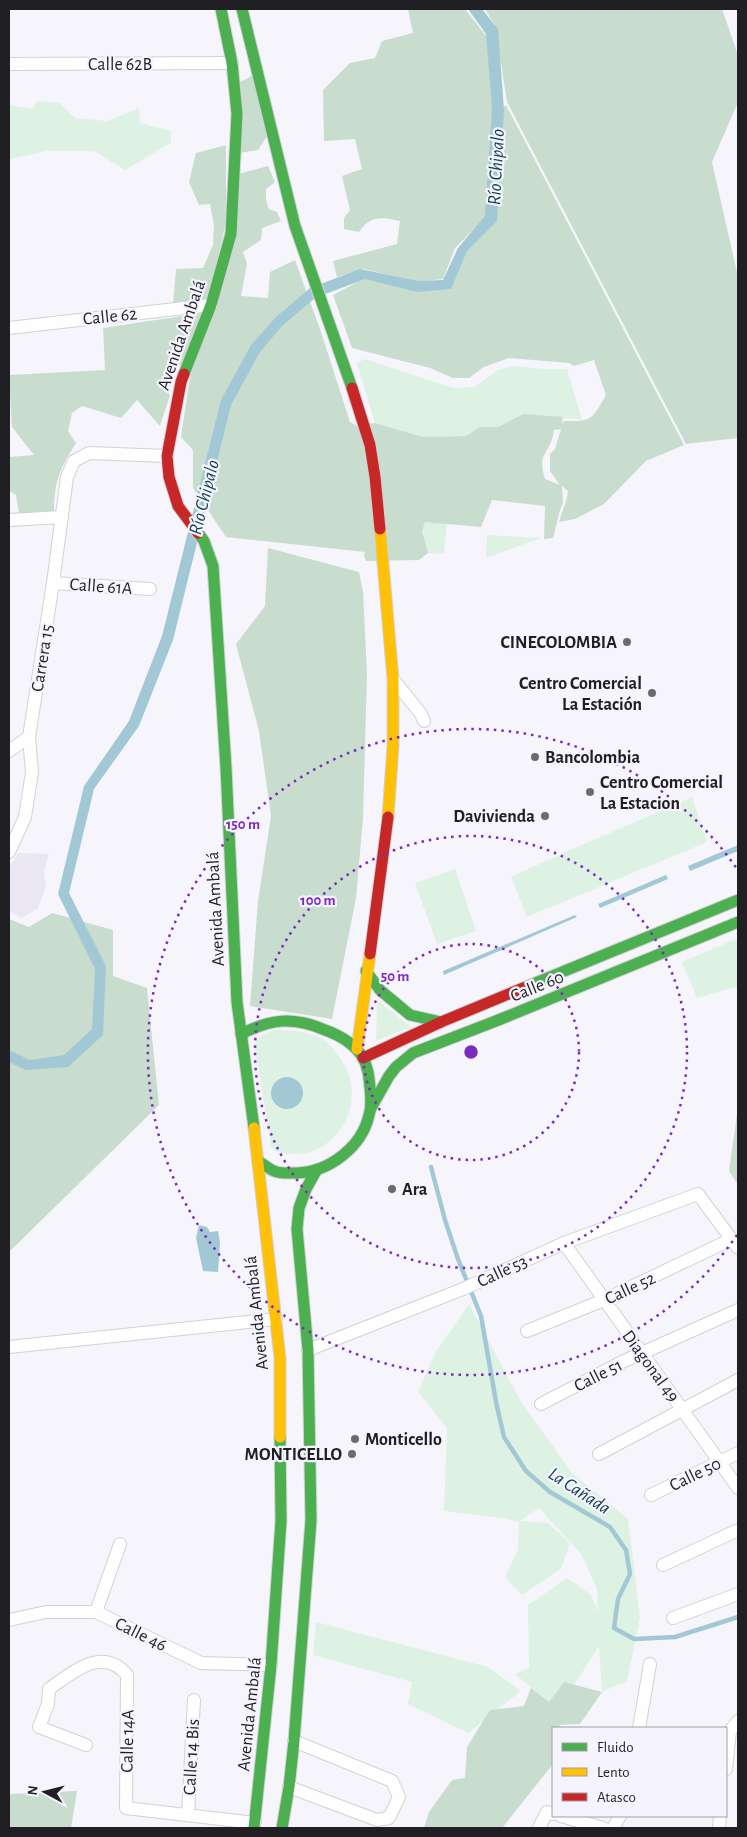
<svg xmlns="http://www.w3.org/2000/svg" width="747" height="1837" viewBox="0 0 747 1837" font-family="'Alegreya Sans',sans-serif">
	<rect width="100%" height="100%" fill="#f6f5fb"/>
	<polygon fill="#eae7f3" points="18,853 49,854 44,871 46,887 38,908 22,918 9,911 9,868"/>
	<g fill="#def2e3">
		<polygon points="38,101 59,103 75,118 107,121 139,108 140,123 171,131 171,143 125,170 94,151 47,151 10,159 9,105 32,109"/>
		<polygon points="365,359 453,388 474,387 498,370 514,366 543,369 567,369 582,420 523,414 498,427 480,427 466,436 423,437 375,423 357,363"/>
		<polygon points="424,521 447,522 444,554 428,553 422,531"/>
		<polygon points="487,535 541,538 486,558"/>
		<path d="M692,797L707,842L527,917L511,877C570,849 632,824 692,797Z"/>
		<polygon points="455,869 476,931 437,944 415,883"/>
		<polygon points="738,938 738,986 697,998 682,962"/>
		<polygon points="377,1000 411,1027 376,1041"/>
		<path d="M273,1030C289,1029 315,1032 328,1043C337,1052 349,1070 351,1083C357,1118 331,1154 295,1154C285,1154 277,1155 271,1146L255,1048C256,1037 263,1034 273,1030Z"/>
		<polygon points="469,1304 520,1400 571,1472 628,1519 640,1618 627,1681 602,1692 599,1646 558,1710 515,1674 529,1668 528,1605 567,1578 591,1595 598,1612 597,1588 581,1554 539,1508 520,1521 548,1523 570,1543 561,1569 522,1595 505,1577 518,1549 519,1522 501,1518 444,1511 447,1428 418,1392 435,1353"/>
		<polygon points="316,1622 488,1667 521,1691 468,1733 408,1704 412,1682 313,1655"/>
	</g>
	<g fill="#c8ddce" fill-rule="evenodd">
		<path d="M408,9H465L487,37L493,110L487,216L455,248L443,279L417,282L364,269L337,277L333,261L397,244L400,221C382,217 370,215 359,232L344,229V218L350,210L342,176L362,169L355,139L324,141L323,90L350,63L375,58L382,41L413,33Z"/>
		<polygon points="485,9 722,9 738,55 738,102 712,162 738,277 738,438 686,444 507,102 495,25"/>
		<polygon points="253,75 267,136 258,150 239,153 237,84"/>
		<path d="M506,105L684,445L646,461L604,504L575,519L559,522C562,511 567,502 568,491L562,486L563,503L560,510L553,538L544,539L545,506L492,500L481,527L425,522L422,531L428,553L419,560L366,561L364,556L365,552L226,537L193,488V450L181,437L189,383L238,174L268,166L275,182L266,189V200L269,209L277,212L281,221L262,228L261,240L243,252L247,264L241,296L268,298L270,272L295,260L320,329L350,422L363,430L366,424L375,423L423,437L466,436L480,427H498L523,414L563,417L562,424L564,421C593,422 592,419 606,395L594,360L574,366L569,363L509,358L484,367L469,378H453L430,368L352,348L333,295L365,278L449,286L463,251L494,219L502,107ZM561,429L555,449L550,454V471L560,485L545,479C536,452 551,454 554,430Z"/>
		<polygon points="226,145 226,221 209,299 173,304 176,269 203,268 213,245 214,225 210,204 199,205 189,182 196,153"/>
		<path d="M202,313L182,366L169,363L162,388L170,395L160,426L137,400L121,418L82,406L72,413L68,431L76,443C60,469 54,481 54,512L19,513L16,495L9,491V457L34,455L12,427L9,375L105,370L103,328Z"/>
		<polygon points="268,548 359,572 363,591 367,674 363,818 356,898 332,1019 250,1006 258,901 271,816 259,731 236,644 265,606"/>
		<polygon points="52,913 113,930 113,976 147,988 159,1105 9,1252 9,919 29,927"/>
		<polygon points="738,1107 738,1185 729,1171"/>
		<polygon points="564,1682 602,1692 580,1724 559,1725 563,1728 553,1728 553,1764 502,1828 424,1828 429,1812 452,1780 465,1778 467,1747 490,1710 524,1706 531,1688 549,1702"/>
		<polygon points="77,1791 71,1828 9,1828 9,1794"/>
	</g>
	<g fill="#a3c8d5">
		<polygon points="468,9 482,9 498,29 504,110 497,221 467,251 451,289 417,292 365,279 315,298 282,326 260,352 231,405 173,640 139,726 94,789 69,893 106,966 103,1035 68,1067 26,1070 9,1062 9,1050 30,1060 64,1055 92,1029 95,969 58,894 84,786 129,721 162,636 221,400 251,345 276,317 310,288 360,269 418,281 443,280 458,248 485,216 492,108 486,34"/>
		<polygon points="738,845 738,851 690,871 688,866"/>
		<polygon points="666,875 668,879 600,908 598,904"/>
		<polygon points="575,915 577,917 444,975 443,971"/>
		<circle cx="287" cy="1093" r="16"/>
		<polygon points="199,1225 207,1227 210,1232 218,1231 220,1243 218,1272 203,1271 196,1238"/>
	</g>
	<g fill="none" stroke-linecap="round" stroke-linejoin="round">
		<polyline stroke="#a3c8d5" stroke-width="4.5" points="431,1167 445,1220 458,1259 481,1316 496,1402 504,1437 526,1471 550,1492 610,1527 626,1550 630,1574 618,1599 614,1628 634,1639 675,1637 738,1617"/>
		<defs>
			<g id="street">
				<polyline points="9,64 232,63"/>
				<polyline points="9,328 211,305"/>
				<polyline points="9,520 62,517"/>
				<polyline points="53,583 150,589"/>
				<polyline points="393,679 421,714 424,721"/>
				<polyline points="9,751 29,737"/>
				<polyline points="9,852 25,817 32,772 29,737 53,583 67,477 74,461 89,453 167,456"/>
				<polyline points="564,1243 738,1488"/>
				<polyline points="527,1331 604,1300 732,1239"/>
				<polyline points="9,1347 276,1319"/>
				<polyline points="308,1350 463,1289 564,1243 698,1194 738,1248"/>
				<polyline points="541,1404 622,1362 738,1310"/>
				<polyline points="599,1454 738,1380"/>
				<polyline points="651,1495 738,1453"/>
				<polyline points="663,1565 738,1530"/>
				<polyline points="96,1612 120,1544"/>
				<polyline points="673,1618 738,1594"/>
				<polyline points="9,1620 46,1612 96,1612 201,1663 271,1665"/>
				<polyline points="639,1728 650,1664"/>
				<path d="M86,1745L39,1727L48,1704L49,1689C72,1673 102,1645 127,1675L126,1808L255,1823"/>
				<polyline points="726,1769 730,1731 738,1721"/>
				<polyline points="289,1787 377,1820 389,1818 399,1797 392,1781 294,1741"/>
				<polyline points="188,1815 194,1700"/>
				<polyline points="561,1816 603,1828"/>
				<polyline points="539,1828 547,1812 553,1814"/>
				<polyline points="613,1828 620,1816"/>
				<polyline points="719,1828 720,1816"/>
			</g>
			<g id="fast">
				<polyline points="242,9 295,226 352,388"/>
				<polyline points="184,374 211,305 231,234 237,114 232,63 221,9"/>
				<polyline points="198,533 204,541 213,566 226,768 237,1002 254,1128"/>
				<polyline points="366,971 380,990 410,1015 441,1022"/>
				<polyline points="523,988 738,900"/>
				<path d="M241,1034C271,1019 293,1016 325,1030C339,1035 353,1043 362,1056C368,1066 369,1077 370,1088C371,1097 372,1106 369,1115C362,1147 329,1172 297,1173C290,1173 281,1174 274,1171C269,1169 263,1164 258,1161"/>
				<polyline points="371,1108 389,1076 396,1067 413,1053 501,1019 738,922"/>
				<polyline points="254,1828 271,1665 281,1521 280,1437"/>
				<polyline points="282,1828 289,1787 294,1741 311,1520 308,1350 297,1229 299,1208 306,1189 316,1171"/>
			</g>
			<g id="slow">
				<polyline points="380,529 393,679 393,746 388,817"/>
				<polyline points="357,1049 370,954"/>
				<polyline points="254,1128 280,1358 280,1437"/>
			</g>
			<g id="jam">
				<polyline points="184,374 181,382 167,456 169,477 178,506 198,533"/>
				<polyline points="352,388 370,445 375,477 380,529"/>
				<polyline points="370,954 388,817"/>
				<polyline points="363,1058 441,1022 523,988"/>
			</g>
		</defs>
		<use href="#street" stroke="#d2d1d6" stroke-width="14"/>
		<use href="#fast" stroke="#d2d1d6" stroke-width="13"/>
		<use href="#slow" stroke="#d2d1d6" stroke-width="13"/>
		<use href="#jam" stroke="#d2d1d6" stroke-width="13"/>
		<use href="#street" stroke="#fefefe" stroke-width="12"/>
		<use href="#fast" stroke="#4caf50" stroke-width="11"/>
		<use href="#slow" stroke="#ffc107" stroke-width="11"/>
		<use href="#jam" stroke="#c62828" stroke-width="11"/>
	</g>
	<g fill="none" stroke="#7b2cbf" stroke-width="2.5" stroke-dasharray="2.5 5">
		<circle cx="471" cy="1052" r="108"/>
		<circle cx="471" cy="1052" r="216"/>
		<path d="M737 1235A323 323 0 1 1 737 869"/>
	</g>
	<g fill="#6b6a6f" stroke="#f5f3fd" stroke-width="2">
		<circle cx="627" cy="642" r="5"/>
		<circle cx="652" cy="693" r="5"/>
		<circle cx="535" cy="757" r="5"/>
		<circle cx="590" cy="792" r="5"/>
		<circle cx="545" cy="816" r="5"/>
		<circle cx="392" cy="1189" r="5"/>
		<circle cx="355" cy="1439" r="5"/>
		<circle cx="352" cy="1454" r="5"/>
	</g>
	<g text-anchor="middle" stroke-width="4.5" stroke-linejoin="round" paint-order="stroke">
		<g font-size="18" fill="#201f23" stroke="#f5f3fd">
			<text x="120" y="70">Calle 62B</text>
			<text transform="translate(110 316) rotate(-6)" y="6">Calle 62</text>
			<text transform="translate(181 335) rotate(-71)" y="6">Avenida Ambalá</text>
			<text transform="translate(101 586) rotate(4)" y="6">Calle 61A</text>
			<text transform="translate(42 658) rotate(-81)" y="6">Carrera 15</text>
			<text transform="translate(215 909) rotate(-93)" y="6">Avenida Ambalá</text>
			<text transform="translate(537 986) rotate(-22)" y="6">Calle 60</text>
			<text transform="translate(502 1271) rotate(-25)" y="6">Calle 53</text>
			<text transform="translate(630 1288) rotate(-25)" y="6">Calle 52</text>
			<text transform="translate(256 1313) rotate(-96)" y="6">Avenida Ambalá</text>
			<text transform="translate(651 1366) rotate(54)" y="6">Diagonal 49</text>
			<text transform="translate(598 1375) rotate(-27)" y="6">Calle 51</text>
			<text transform="translate(695 1474) rotate(-26)" y="6">Calle 50</text>
			<text transform="translate(141 1634) rotate(26)" y="6">Calle 46</text>
			<text transform="translate(249 1714) rotate(-84)" y="6">Avenida Ambalá</text>
			<text transform="translate(127 1741) rotate(-89)" y="6">Calle 14A</text>
			<text transform="translate(191 1757) rotate(-87)" y="6">Calle 14 Bis</text>
		</g>
		<g font-size="18" font-weight="bold" fill="#201f23" stroke="#f5f3fd" text-anchor="end">
			<text x="617" y="648">CINECOLOMBIA</text>
			<text x="642" y="689">Centro Comercial<tspan x="642" dy="21">La Estación</tspan></text>
			<text x="545" y="763" text-anchor="start">Bancolombia</text>
			<text x="600" y="788" text-anchor="start">Centro Comercial<tspan x="600" dy="21">La Estacion</tspan></text>
			<text x="535" y="822">Davivienda</text>
			<text x="402" y="1195" text-anchor="start">Ara</text>
			<text x="365" y="1445" text-anchor="start">Monticello</text>
			<text x="342" y="1460">MONTICELLO</text>
		</g>
		<g font-size="19" font-style="italic" fill="#0e3f4c" stroke="#f5f3fd">
			<text transform="translate(495 167) rotate(-87)" y="7">Río Chipalo</text>
			<text transform="translate(203 497) rotate(-76)" y="7">Río Chipalo</text>
			<text transform="translate(580 1490) rotate(33)" y="7">La Cañada</text>
		</g>
	</g>
	<circle cx="471" cy="1052" r="8" fill="#7b2cbf" stroke="#f5f3fd" stroke-width="2.5"/>
	<g font-size="15" text-anchor="middle" font-weight="bold" fill="#7b2cbf" stroke="#f5f3fd" stroke-width="4.5" stroke-linejoin="round" paint-order="stroke">
		<text x="243" y="829">150 m</text>
		<text x="318" y="905">100 m</text>
		<text x="395" y="981">50 m</text>
	</g>
	<rect width="747" height="1837" fill="none" stroke="#201f23" stroke-width="20"/>
	<rect x="552" y="1727" width="175" height="90" fill="#f5f3fd" stroke="#a09ea6"/>
	<rect x="562" y="1743" width="25" height="8" fill="#4caf50" stroke="#a09ea6"/>
	<text x="597" y="1752" font-size="15" fill="#201f23">Fluido</text>
	<rect x="562" y="1768" width="25" height="8" fill="#ffc107" stroke="#a09ea6"/>
	<text x="597" y="1777" font-size="15" fill="#201f23">Lento</text>
	<rect x="562" y="1793" width="25" height="8" fill="#c62828" stroke="#a09ea6"/>
	<text x="597" y="1802" font-size="15" fill="#201f23">Atasco</text>
	<g transform="translate(45 1792) rotate(277)" stroke="#f5f3fd" stroke-width="4" paint-order="stroke">
	<path d="M0-4L9 19L0 12L-9 19Z" fill="#201f23"/>
	<text y="-8" font-size="14" font-weight="bold" text-anchor="middle" fill="#201f23">N</text>
	</g>
</svg>
